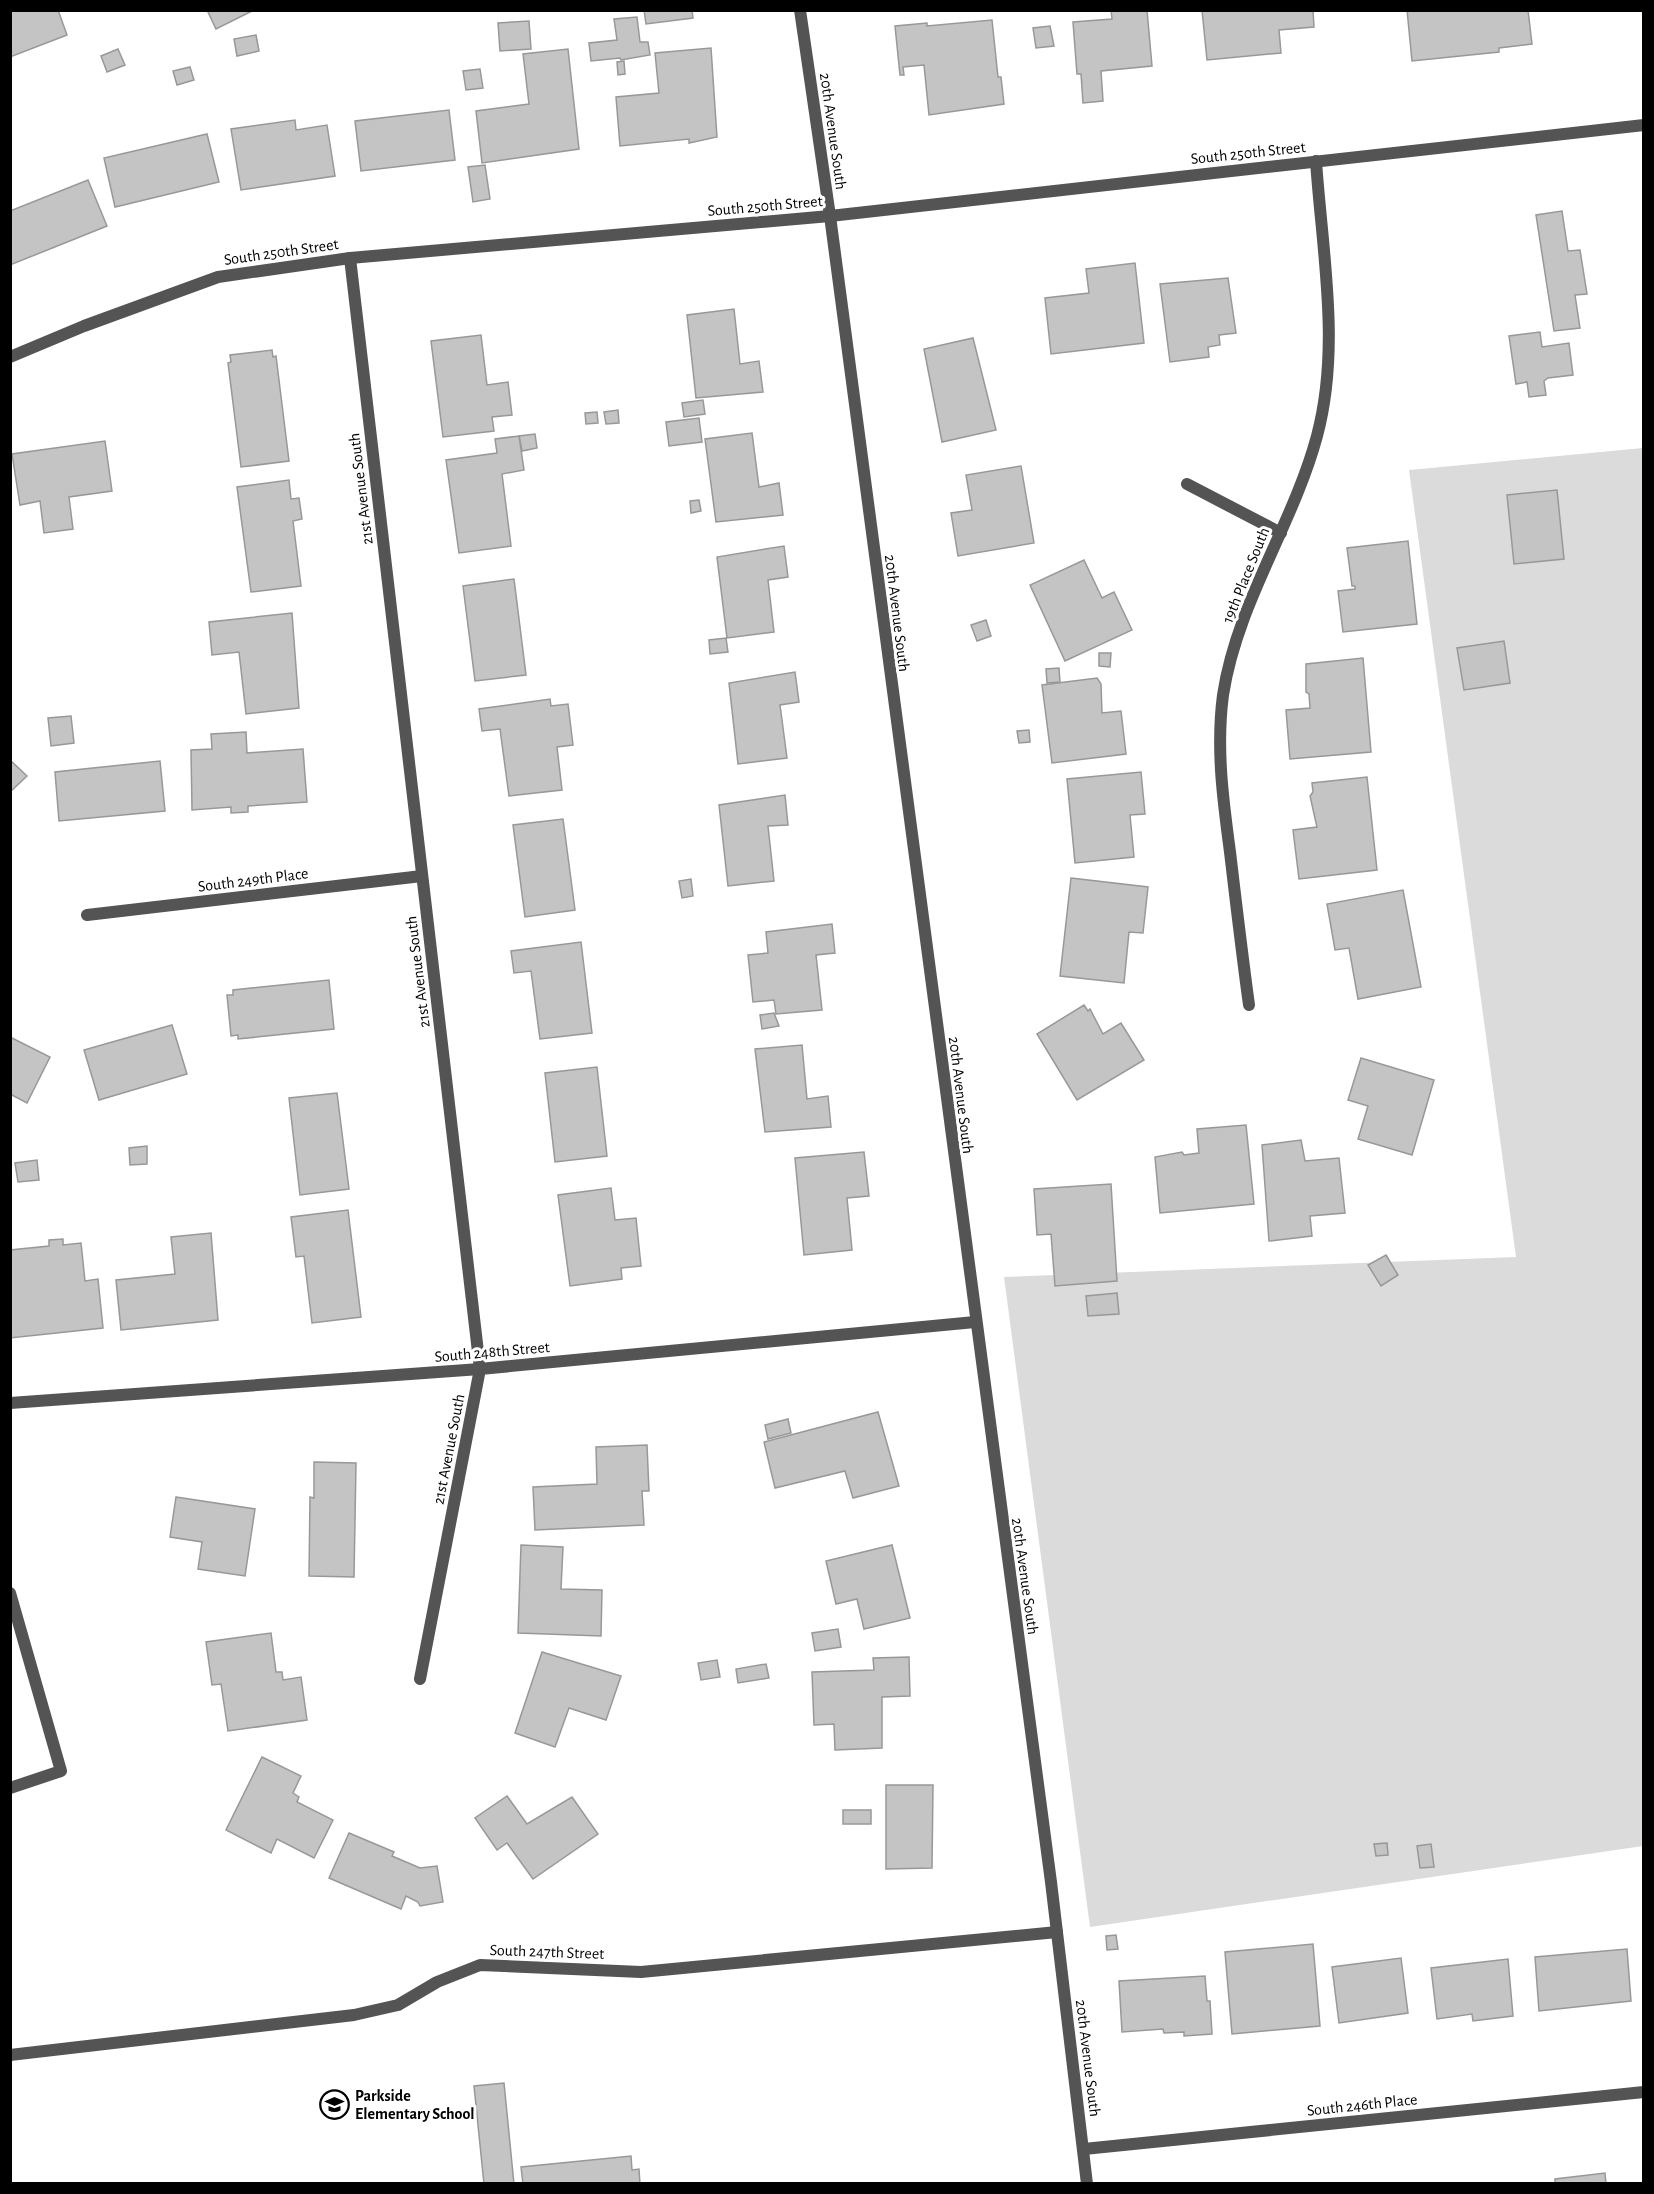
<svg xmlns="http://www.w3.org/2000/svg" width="1654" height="2194" viewBox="0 0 1654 2194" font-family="'Alegreya Sans',sans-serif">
	<rect width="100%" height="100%" fill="#fff"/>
	<polygon fill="#dbdbdb" points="1643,448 1643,1846 1090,1927 1004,1277 1516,1257 1409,470"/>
	<g fill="#c4c4c4" stroke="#989898" stroke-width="1.5">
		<polygon points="10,10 58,10 67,35 10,57"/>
		<polygon points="207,10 254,10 216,29"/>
		<polygon points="644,10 692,10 693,18 646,24"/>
		<polygon points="1111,10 1147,10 1152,66 1101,71 1103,101 1083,103 1081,74 1077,74 1073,22 1112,19"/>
		<polygon points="1202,10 1313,10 1314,27 1279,30 1281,53 1207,60"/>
		<polygon points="1407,10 1528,10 1532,44 1499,48 1499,52 1412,61"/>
		<polygon points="637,17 640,42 648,42 650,55 621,60 620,58 591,61 589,43 617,40 614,19"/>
		<polygon points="992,20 998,77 1001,77 1004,104 929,115 924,65 903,67 904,75 900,75 895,26 927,23 927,26"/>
		<polygon points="529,21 531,49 500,51 498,23"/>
		<polygon points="1050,26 1054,46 1036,48 1033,28"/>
		<polygon points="256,35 259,51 237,56 234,39"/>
		<polygon points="711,48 717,137 689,143 689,139 620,146 616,97 659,93 655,53"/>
		<polygon points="118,49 125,65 107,72 101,56"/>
		<polygon points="568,49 579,149 482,163 476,111 529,104 523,54"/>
		<polygon points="624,61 625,74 618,75 617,62"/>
		<polygon points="190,67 194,80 177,85 173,71"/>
		<polygon points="480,69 483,88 466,90 463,71"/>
		<polygon points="449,110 455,160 361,171 355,121"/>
		<polygon points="295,120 296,130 327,125 335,176 241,190 231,129"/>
		<polygon points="207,134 219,182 115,207 104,158"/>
		<polygon points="485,165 490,199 473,202 468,167"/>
		<polygon points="88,180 107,226 10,265 10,211"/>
		<polygon points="1562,211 1568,251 1580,250 1587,294 1575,295 1580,328 1554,331 1536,215"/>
		<polygon points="1135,263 1144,343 1051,354 1045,298 1089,293 1086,269"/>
		<polygon points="1228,278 1236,333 1219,335 1220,345 1208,347 1209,357 1170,362 1160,284"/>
		<polygon points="734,309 740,364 759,361 763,392 696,398 687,315"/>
		<polygon points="1540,332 1542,347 1569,343 1573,375 1548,378 1544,381 1546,395 1529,397 1527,382 1516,384 1509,336"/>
		<polygon points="481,335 487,385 508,382 512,415 492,417 494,431 443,437 431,341"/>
		<polygon points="973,338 996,430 942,442 924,349"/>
		<polygon points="272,350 273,357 276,356 289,461 241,467 228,363 231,362 230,355"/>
		<polygon points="703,400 705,414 684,417 682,403"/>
		<polygon points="618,410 619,423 606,424 604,412"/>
		<polygon points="597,412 598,423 586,424 585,413"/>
		<polygon points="699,418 702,442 669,446 666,422"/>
		<polygon points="752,433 759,487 779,483 783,515 716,522 705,439"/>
		<polygon points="535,434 537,448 522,451 519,436"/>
		<polygon points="519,436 524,470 502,474 511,546 459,553 446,460 497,453 495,439"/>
		<polygon points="105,441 112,491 69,497 73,529 44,533 40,501 20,505 12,454"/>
		<polygon points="1021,466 1034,543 958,556 951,513 972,510 966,475"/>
		<polygon points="289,480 291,499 299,498 302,519 293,521 301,586 251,592 237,487"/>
		<polygon points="1557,490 1564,559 1514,564 1507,495"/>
		<polygon points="699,500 701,511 691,513 690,501"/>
		<polygon points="1408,541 1417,624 1343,632 1338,591 1355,589 1355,586 1352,586 1347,548"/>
		<polygon points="784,546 788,577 768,580 774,632 727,638 717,557"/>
		<polygon points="1084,560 1102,598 1114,592 1132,630 1065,661 1030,585"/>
		<polygon points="514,579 526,675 475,681 463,586"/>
		<polygon points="292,613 299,708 246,714 239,652 212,655 209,622"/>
		<polygon points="986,620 991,636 977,641 971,625"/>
		<polygon points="726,638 728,652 710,654 709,640"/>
		<polygon points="1504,641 1510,683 1464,690 1457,648"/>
		<polygon points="1099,653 1111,653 1110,667 1099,666"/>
		<polygon points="1363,658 1371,752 1290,759 1286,710 1310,708 1309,694 1306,692 1306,664"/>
		<polygon points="1059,668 1060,682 1047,683 1046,669"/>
		<polygon points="795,672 799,702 780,705 787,758 738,764 729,683"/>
		<polygon points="1097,678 1101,684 1102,713 1121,711 1126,754 1052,763 1042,685"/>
		<polygon points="550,699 551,706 568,704 573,745 557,747 562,790 509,796 500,729 482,731 479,709"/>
		<polygon points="71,716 74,743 51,746 48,718"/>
		<polygon points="1029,730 1030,742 1019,743 1017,731"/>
		<polygon points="246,732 247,753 303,749 307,802 248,806 248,812 231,813 231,807 192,810 191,750 212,749 211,734"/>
		<polygon points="10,760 27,776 10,792"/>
		<polygon points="160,761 165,811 59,821 55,772"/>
		<polygon points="1141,772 1145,814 1130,815 1134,857 1075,863 1067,779"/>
		<polygon points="1367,777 1377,870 1299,879 1293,830 1317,827 1310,796 1313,792 1312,783"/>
		<polygon points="785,795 788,825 768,826 774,881 728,886 719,805"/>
		<polygon points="563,819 575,910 525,917 513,825"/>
		<polygon points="1071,878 1148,887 1143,933 1129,932 1124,983 1060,976"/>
		<polygon points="691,879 693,896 682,898 679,881"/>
		<polygon points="1403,890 1421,987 1358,999 1349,948 1335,950 1327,904"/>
		<polygon points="832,924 835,953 816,955 822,1010 776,1014 774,1000 753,1002 748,955 768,953 766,932"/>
		<polygon points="581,942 592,1033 540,1039 531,971 514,973 511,951"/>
		<polygon points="329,980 334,1029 238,1039 238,1035 231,1036 227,995 233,995 233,990"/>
		<polygon points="1084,1005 1088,1011 1090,1009 1103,1034 1121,1023 1144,1060 1077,1100 1037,1034"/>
		<polygon points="774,1013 779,1026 762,1029 760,1015"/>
		<polygon points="172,1025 187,1074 99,1100 84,1050"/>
		<polygon points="10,1037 50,1057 27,1103 10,1094"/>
		<polygon points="802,1045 807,1099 828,1096 831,1127 765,1132 755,1049"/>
		<polygon points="1361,1058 1434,1080 1412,1155 1358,1139 1368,1106 1348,1100"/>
		<polygon points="597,1067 607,1156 555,1162 545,1073"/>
		<polygon points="337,1093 349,1189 300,1195 289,1098"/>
		<polygon points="1246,1125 1254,1204 1160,1213 1155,1157 1182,1152 1184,1155 1199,1153 1197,1129"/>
		<polygon points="1301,1140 1305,1161 1339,1158 1345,1213 1310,1216 1312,1236 1269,1241 1262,1145"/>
		<polygon points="147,1146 147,1164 130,1165 129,1148"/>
		<polygon points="864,1152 869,1196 847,1198 852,1250 804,1255 795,1158"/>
		<polygon points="37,1160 39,1180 18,1182 15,1163"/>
		<polygon points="1111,1184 1117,1281 1055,1286 1051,1234 1037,1235 1034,1189"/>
		<polygon points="611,1188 615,1220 636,1218 641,1266 621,1268 622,1279 570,1286 558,1195"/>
		<polygon points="348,1210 361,1317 312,1323 304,1256 296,1257 291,1217"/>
		<polygon points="211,1233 218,1320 121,1330 116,1280 175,1274 171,1237"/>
		<polygon points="63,1239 63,1245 81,1243 85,1281 98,1279 103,1328 10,1338 10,1250 49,1246 49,1240"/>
		<polygon points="1386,1255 1398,1275 1381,1286 1368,1265"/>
		<polygon points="1117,1293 1119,1314 1088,1316 1086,1296"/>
		<polygon points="878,1412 899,1486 853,1498 845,1471 775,1488 764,1442"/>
		<polygon points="788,1419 791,1433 768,1439 765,1425"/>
		<polygon points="647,1445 649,1491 642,1491 644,1525 535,1530 533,1487 597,1484 596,1447"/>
		<polygon points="314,1462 356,1463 354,1577 309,1576 310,1497 314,1498"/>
		<polygon points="176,1497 255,1509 245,1576 198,1569 202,1542 170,1537"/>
		<polygon points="521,1545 563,1547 561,1589 602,1590 601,1636 518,1633"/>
		<polygon points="892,1545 910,1618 864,1629 857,1599 836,1604 826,1561"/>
		<polygon points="838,1629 841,1647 815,1651 812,1633"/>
		<polygon points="271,1633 276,1672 282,1672 283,1680 301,1677 307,1720 228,1731 221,1684 212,1685 206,1642"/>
		<polygon points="542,1652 621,1676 606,1720 569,1708 555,1747 515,1733"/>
		<polygon points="909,1657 910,1696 882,1697 882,1748 835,1750 834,1724 814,1725 812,1672 874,1670 873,1658"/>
		<polygon points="717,1660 720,1677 701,1680 698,1663"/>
		<polygon points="766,1664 769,1678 738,1683 736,1669"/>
		<polygon points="262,1757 301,1776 293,1793 299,1797 297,1802 333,1820 314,1858 277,1839 271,1853 226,1830"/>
		<polygon points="886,1785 933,1785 932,1868 886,1869"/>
		<polygon points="507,1796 527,1824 572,1797 598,1834 533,1879 507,1843 497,1850 475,1818"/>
		<rect x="843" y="1810" width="28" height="14"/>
		<polygon points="349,1833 394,1852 392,1856 420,1868 437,1866 443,1902 420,1906 418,1902 406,1896 401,1909 329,1878"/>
		<polygon points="1387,1843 1388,1855 1376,1856 1374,1844"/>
		<polygon points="1431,1844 1434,1867 1420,1868 1417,1846"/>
		<polygon points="1116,1935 1118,1949 1107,1950 1106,1936"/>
		<polygon points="1313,1944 1320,2026 1232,2034 1225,1952"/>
		<polygon points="1627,1949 1631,2001 1539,2011 1535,1957"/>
		<polygon points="1401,1958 1408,2013 1339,2023 1332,1967"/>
		<polygon points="1508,1959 1513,2016 1473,2021 1472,2014 1437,2019 1431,1968"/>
		<polygon points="1205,1976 1207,2001 1210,2001 1212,2034 1184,2036 1184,2032 1164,2033 1163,2029 1122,2032 1119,1981"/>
		<polygon points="504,2083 514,2184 484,2184 474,2086"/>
		<polygon points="631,2156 632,2170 639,2169 640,2184 523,2184 521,2167"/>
		<polygon points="1605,2173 1606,2184 1555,2184 1555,2179"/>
	</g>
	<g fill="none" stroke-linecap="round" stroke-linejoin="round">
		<polyline stroke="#545454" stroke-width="12" points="10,1593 61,1771 10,1788"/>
		<g stroke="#545454" stroke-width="12">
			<polyline points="800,10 830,216 1051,1882 1087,2184"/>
			<polyline points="350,258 480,1369 420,1679"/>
			<polyline points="10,357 84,326 218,277 350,258 830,216 1644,125"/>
			<polyline points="1187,484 1281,533"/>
			<polyline points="87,915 422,876"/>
			<path d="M1249,1005C1242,954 1236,903 1230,852C1223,800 1216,748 1223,695C1237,603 1293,525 1317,436C1341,347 1322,251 1316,161"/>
			<polyline points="10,1403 480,1369 975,1322"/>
			<polyline points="10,2055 354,2015 398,2005 437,1982 480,1965 641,1972 1057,1932"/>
			<polyline points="1084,2149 1644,2092"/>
		</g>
	</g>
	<defs>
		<symbol id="school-ring" viewBox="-11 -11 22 22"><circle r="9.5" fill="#fff" stroke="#000" stroke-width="1.5"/><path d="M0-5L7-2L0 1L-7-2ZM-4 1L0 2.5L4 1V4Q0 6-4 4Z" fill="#000"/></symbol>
	</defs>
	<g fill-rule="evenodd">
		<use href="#school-ring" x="318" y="2088" width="33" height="33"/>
	</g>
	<g text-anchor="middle" stroke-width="6" stroke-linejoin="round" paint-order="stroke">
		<g font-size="16" fill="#000" stroke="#fff">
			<text transform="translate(834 131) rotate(82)" y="6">20th Avenue South</text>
			<text transform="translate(1248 152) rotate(-6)" y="6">South 250th Street</text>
			<text transform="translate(765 205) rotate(-5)" y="6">South 250th Street</text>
			<text transform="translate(281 251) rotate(-8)" y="6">South 250th Street</text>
			<text transform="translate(360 489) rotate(-97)" y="6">21st Avenue South</text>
			<text transform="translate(1245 575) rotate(-68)" y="6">19th Place South</text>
			<text transform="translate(898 613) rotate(83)" y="6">20th Avenue South</text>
			<text transform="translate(253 879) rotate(-7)" y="6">South 249th Place</text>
			<text transform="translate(417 972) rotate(-97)" y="6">21st Avenue South</text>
			<text transform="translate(962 1095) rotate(83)" y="6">20th Avenue South</text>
			<text transform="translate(492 1351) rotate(-5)" y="6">South 248th Street</text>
			<text transform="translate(448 1449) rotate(-79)" y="6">21st Avenue South</text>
			<text transform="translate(1026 1576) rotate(82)" y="6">20th Avenue South</text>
			<text transform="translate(547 1951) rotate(2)" y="6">South 247th Street</text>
			<text transform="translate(1089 2058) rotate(83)" y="6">20th Avenue South</text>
			<text transform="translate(1362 2104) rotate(-6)" y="6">South 246th Place</text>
		</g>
		<g font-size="16" font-weight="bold" fill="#000" stroke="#fff" text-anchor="start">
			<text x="355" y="2101">Parkside<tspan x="355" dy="18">Elementary School</tspan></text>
		</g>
	</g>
	<rect width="1654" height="2194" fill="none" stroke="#000000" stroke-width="24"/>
</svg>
